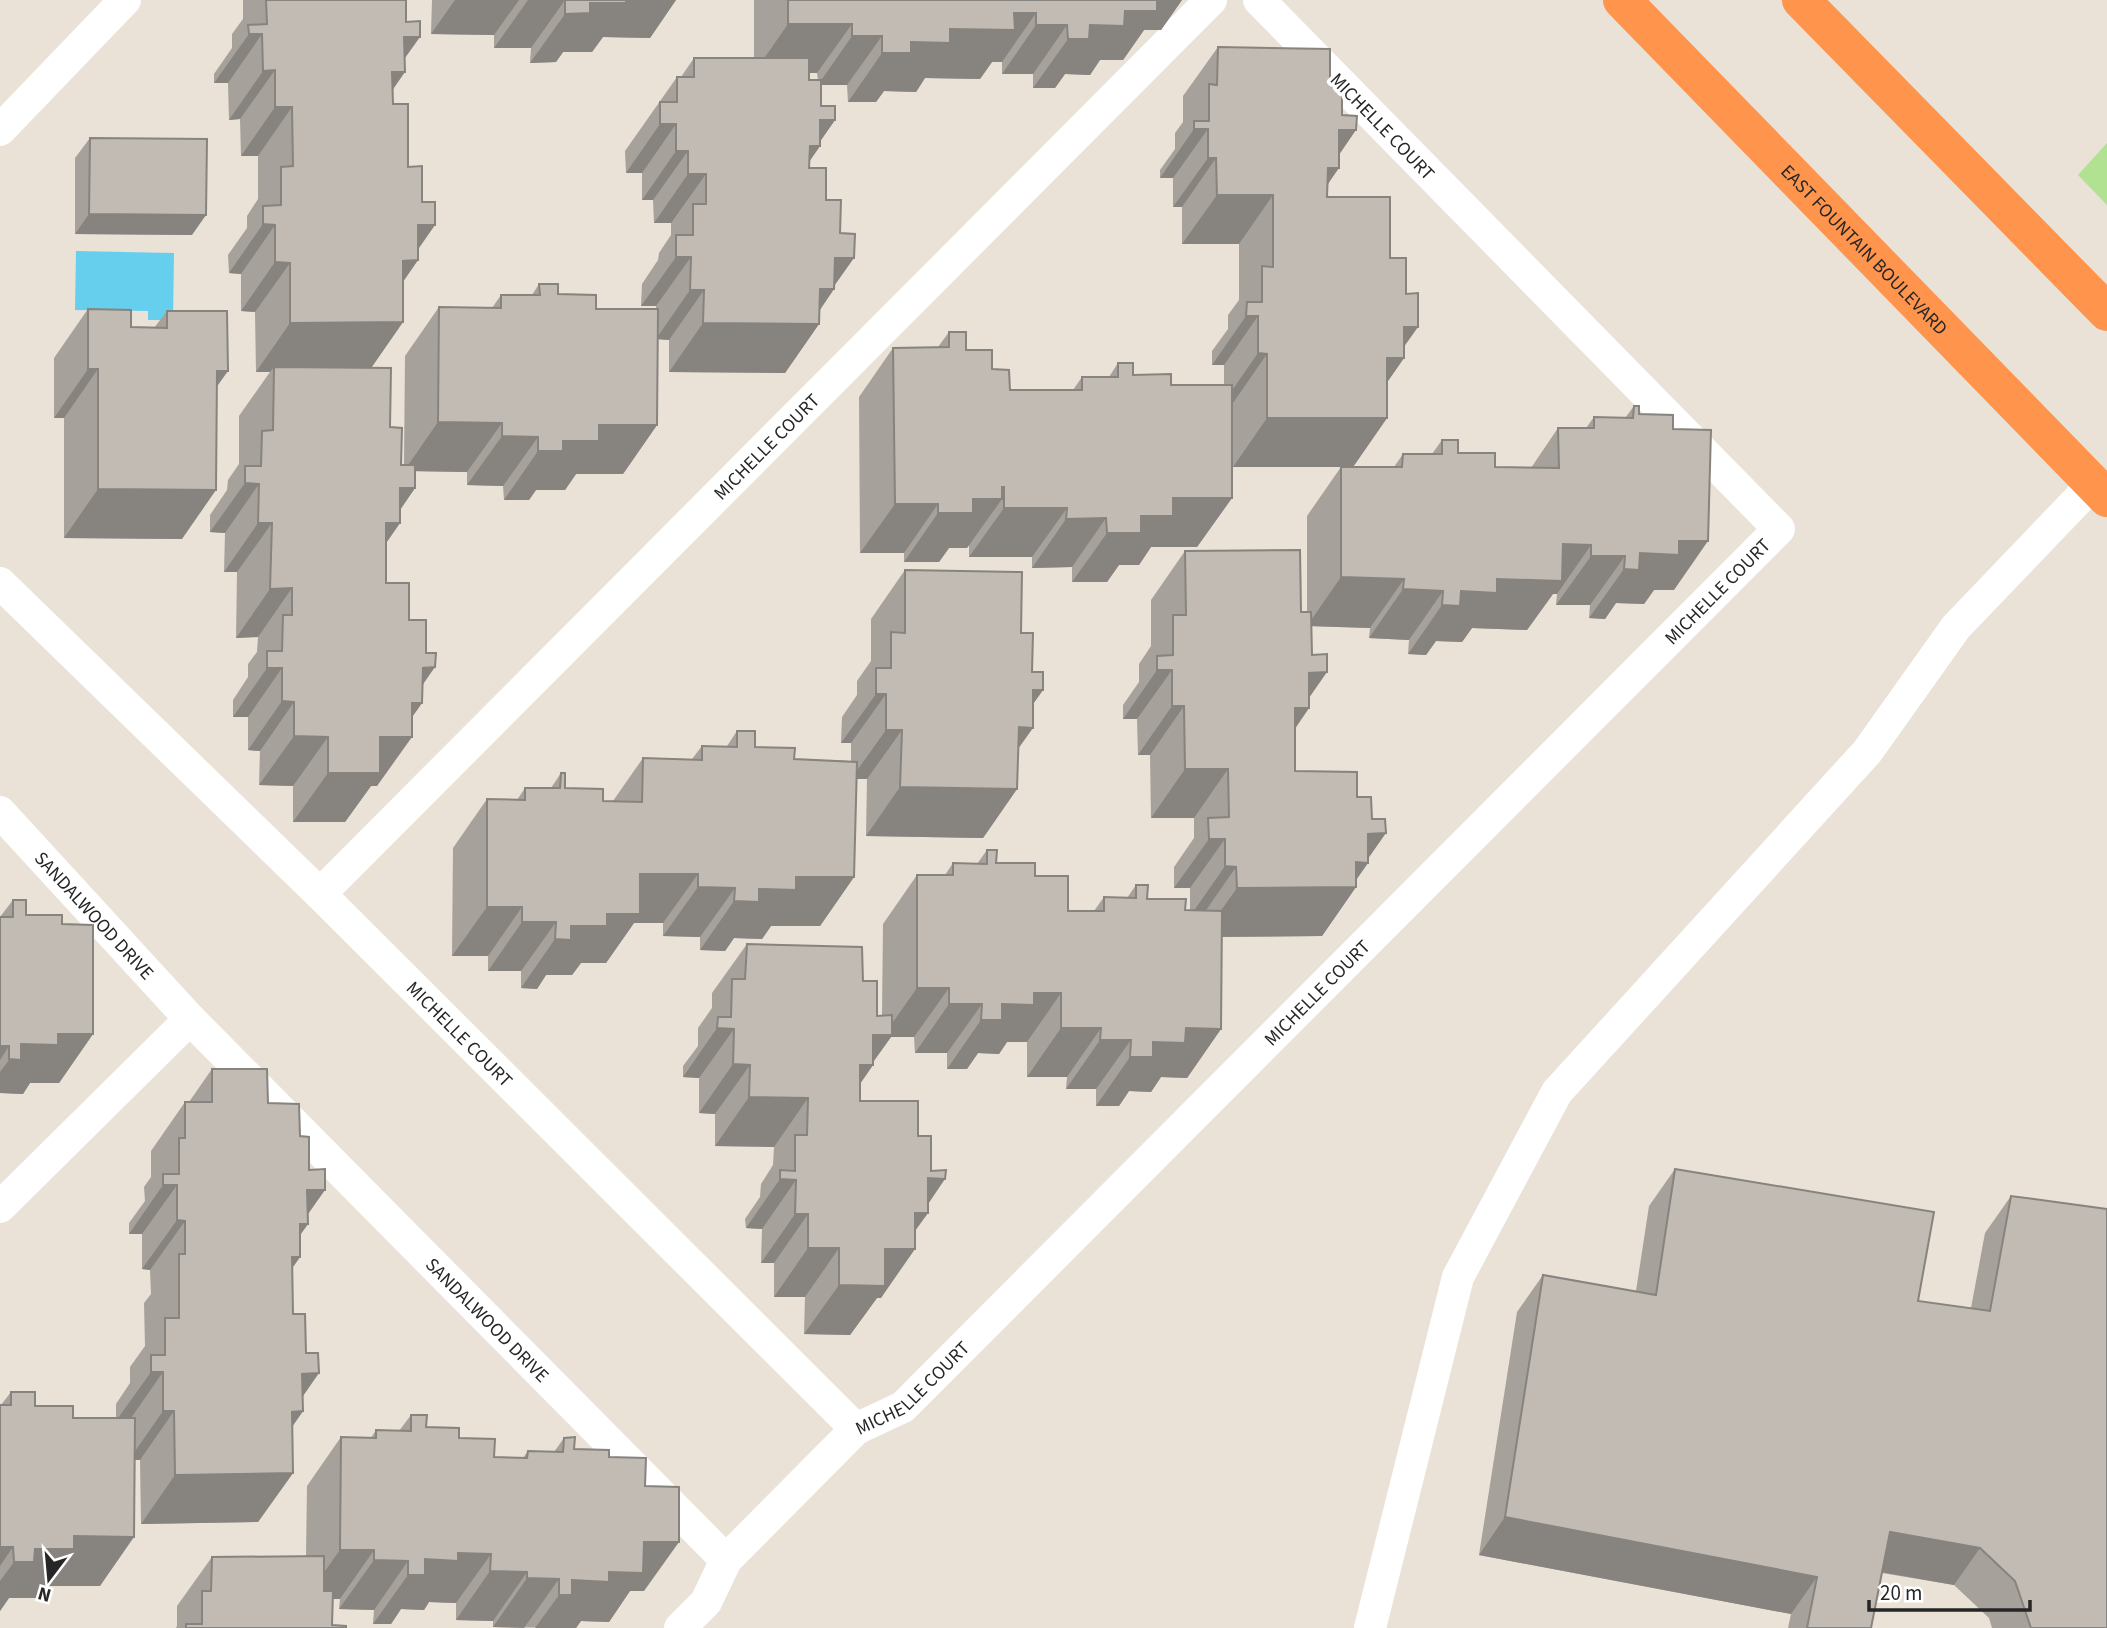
<svg xmlns="http://www.w3.org/2000/svg" width="2107" height="1628" viewBox="0 0 2107 1628" font-family="'Source Sans 3',sans-serif">
	<rect width="100%" height="100%" fill="#eae1d7"/>
	<polygon fill="#b0e292" points="2107,143 2107,205 2078,175"/>
	<polygon fill="#67cfee" points="76,251 174,253 173,320 148,320 148,311 75,310"/>
	<g fill="none" stroke-linecap="round" stroke-linejoin="round">
		<g stroke="#fff" stroke-width="32">
			<polyline points="0,130 125,0"/>
			<path id="s1" d="M0,583L320,894L856,1429L903,1407L1779,529L1259,0"/>
			<path id="s2" d="M0,812L190,1019L726,1560"/>
			<path id="s3" d="M320,894L1211,0"/>
			<polyline points="0,1207 190,1019"/>
			<polyline points="680,1628 706,1602 726,1560 856,1429"/>
			<polyline points="1370,1628 1458,1277 1557,1092 1867,752 1956,627 2093,484"/>
		</g>
		<g stroke="#ff944d" stroke-width="38">
			<path id="s4" d="M1622,0L2107,498"/>
			<polyline points="1801,0 2107,312"/>
		</g>
	</g>
	<g fill="#a6a19b" fill-rule="evenodd">
		<path d="M243,0H406L405,58L393,90V104L408,167L418,250V260L403,282V322L371,368L401,465H404L405,356L439,307L492,308L501,295H532L539,284L558,294L596,309H656V306H641L642,284L658,260L659,253L671,235V223H654L653,200H642V173H626L625,151L677,77H681L694,58H754V0H1182L1161,30H1144L1123,60H1100L1090,75L1065,74L1055,88H1033V74H1002V62H992L980,79L925,78L916,92L884,91L876,102H848L847,85H821V106L835,120L820,141V146L809,162V168L826,200L834,289L820,310L819,324L785,373L669,372V340L657,339V425L623,474H576L565,490H536L529,500H504L503,486L467,485V472L415,471V488L400,510V523L386,543V583L409,620L423,686L422,703L412,717L377,786H371L345,822H293V786L259,785L260,751L248,750V717H233V700L248,677V664L257,652L258,637L236,638L237,572H224L225,533L210,532V515L227,490L228,480L239,464V416L270,372H256L255,312L241,311V274L229,273L228,255L247,228V216L258,199V156H241L240,119L229,120L228,83H214V74L232,48V34L243,19ZM809,73H817L818,80H809Z"/>
		<polygon points="432,0 676,0 650,38 603,37 592,52 563,52 556,62 530,63 531,48 494,48 494,35 431,34"/>
		<polygon points="1218,47 1330,79 1339,154 1328,185 1327,197 1390,258 1404,347 1404,358 1387,382 1387,418 1353,467 1394,467 1403,454 1432,454 1442,440 1458,453 1495,467 1531,468 1558,428 1586,428 1594,417 1625,418 1634,406 1639,414 1674,590 1654,590 1644,604 1616,603 1605,619 1589,618 1590,605 1556,605 1557,594 1553,594 1527,630 1472,628 1462,642 1436,641 1426,655 1408,654 1409,640 1369,638 1370,628 1311,626 1309,708 1295,729 1295,771 1357,797 1368,858 1368,863 1356,880 1356,887 1322,936 1222,937 1221,1029 1187,1078 1161,1077 1151,1092 1129,1091 1119,1106 1096,1106 1096,1089 1066,1089 1067,1077 1027,1077 1027,1042 1007,1042 999,1054 978,1053 967,1069 947,1069 947,1053 915,1053 914,1037 891,1037 873,1062 873,1065 860,1084 860,1101 918,1136 928,1204 928,1213 915,1230 881,1298 877,1298 850,1335 804,1334 805,1297 774,1297 774,1263 761,1263 762,1229 746,1228 745,1219 760,1197 761,1184 773,1165 774,1147 715,1146 715,1114 699,1113 699,1078 683,1077 683,1066 698,1046 698,1028 712,1008 712,993 747,944 863,981 877,1016 882,1015 883,924 917,875 945,875 953,863 977,864 987,850 996,863 1035,876 1068,911 1094,911 1104,897 1127,898 1136,885 1147,899 1185,910 1190,910 1190,888 1174,888 1174,867 1194,838 1194,818 1151,818 1150,755 1138,755 1137,719 1123,719 1123,705 1139,682 1139,664 1151,646 1151,600 1185,551 1301,612 1307,612 1307,516 1341,467 1233,467 1233,403 1232,403 1232,498 1197,547 1151,547 1139,565 1119,565 1107,582 1072,582 1072,567 1032,568 1032,557 969,557 969,545 967,548 949,548 939,562 904,562 904,553 860,553 859,397 893,348 938,347 949,332 966,350 992,369 1010,390 1073,390 1082,377 1109,377 1118,363 1133,375 1171,385 1224,385 1224,365 1212,365 1212,351 1228,329 1228,315 1239,300 1239,244 1182,244 1182,207 1173,207 1173,178 1160,178 1160,170 1175,149 1175,133 1183,122 1183,96"/>
		<polygon points="90,138 192,235 75,234 75,158"/>
		<polygon points="88,309 131,327 154,328 167,311 216,387 182,539 64,538 64,418 54,418 54,358"/>
		<polygon points="905,570 1021,633 1032,672 1043,690 1033,704 1018,748 1017,789 983,838 866,836 867,779 857,779 854,877 820,926 771,926 762,939 734,938 725,951 700,950 700,937 663,936 663,923 634,923 606,963 581,963 572,975 546,975 537,989 521,988 521,971 488,971 488,956 452,956 453,848 487,799 517,800 525,788 551,788 561,773 565,788 603,801 613,801 643,758 692,759 702,746 727,746 737,731 755,747 794,759 851,761 851,743 841,743 842,717 857,695 857,681 871,661 871,619"/>
		<polygon points="13,900 26,915 62,924 93,1034 59,1083 30,1083 23,1094 0,1093 0,917"/>
		<polygon points="212,1069 268,1103 300,1136 308,1224 300,1235 300,1257 292,1268 293,1314 303,1397 303,1411 292,1427 293,1473 258,1522 141,1524 140,1460 135,1460 100,1586 48,1586 39,1598 9,1598 0,1611 0,1405 1,1405 11,1392 35,1406 73,1418 116,1418 116,1404 130,1383 130,1367 145,1346 144,1303 151,1294 150,1270 142,1269 142,1234 129,1234 129,1223 145,1201 144,1187 151,1177 151,1151 185,1102 189,1102"/>
		<polygon points="1675,1169 1918,1301 1971,1308 1985,1233 2011,1196 2107,1628 1992,1628 1989,1618 1954,1585 1882,1573 1871,1628 1788,1628 1791,1614 1479,1555 1517,1312 1543,1275 1636,1291 1649,1206"/>
		<polygon points="411,1415 426,1427 459,1438 494,1457 523,1458 528,1451 554,1452 564,1438 574,1449 609,1457 645,1486 644,1591 630,1591 609,1622 581,1621 576,1628 493,1627 493,1621 456,1620 456,1603 429,1602 424,1610 401,1609 391,1624 373,1624 374,1610 339,1609 340,1599 332,1599 332,1625 346,1628 176,1628 177,1626 177,1606 212,1557 306,1556 307,1486 341,1437 371,1438 376,1430 399,1431"/>
	</g>
	<g fill="#87837e">
		<polygon points="455,0 519,0 494,35 431,34"/>
		<polygon points="528,0 565,0 531,48 494,48"/>
		<polygon points="618,0 676,0 650,38 603,37 592,52 563,52 556,62 530,63 565,14 590,3"/>
		<polygon points="1144,0 1182,0 1161,30 1144,30 1123,60 1100,60 1090,75 1065,74 1055,88 1033,88 1068,39 1090,25 1125,11"/>
		<polygon points="1014,13 1036,13 1002,62 992,62 980,79 925,78 916,92 884,91 876,102 848,102 882,53 950,29"/>
		<polygon points="788,24 852,24 817,73 754,73"/>
		<polygon points="1036,25 1067,25 1033,74 1002,74"/>
		<polygon points="249,34 262,34 228,83 214,83"/>
		<polygon points="852,36 882,36 847,85 818,85"/>
		<polygon points="404,37 420,37 395,72 405,72 371,121"/>
		<polygon points="275,70 240,119 229,120 263,71"/>
		<polygon points="275,107 292,107 258,156 241,156"/>
		<polygon points="820,120 835,120 817,146 820,146 786,195"/>
		<polygon points="660,124 676,124 642,173 626,173"/>
		<polygon points="1194,129 1208,129 1173,178 1160,178"/>
		<polygon points="1339,130 1356,130 1330,168 1339,168 1305,217"/>
		<polygon points="676,151 688,151 653,200 642,200"/>
		<polygon points="1208,158 1216,158 1182,207 1173,207"/>
		<polygon points="688,174 706,174 671,223 654,223"/>
		<polygon points="1217,195 1273,195 1239,244 1182,244"/>
		<polygon points="89,214 206,215 192,235 75,234"/>
		<polygon points="263,224 275,225 241,274 229,273"/>
		<polygon points="418,225 435,225 410,261 418,260 384,309 368,310"/>
		<polygon points="676,257 691,257 656,306 641,306"/>
		<polygon points="835,258 854,258 832,289 834,289 810,324 819,324 785,373 669,372 703,323"/>
		<polygon points="275,262 290,263 255,312 241,311"/>
		<polygon points="690,290 704,290 669,340 656,339"/>
		<polygon points="1246,316 1258,316 1224,365 1212,365"/>
		<polygon points="403,322 369,371 274,367 270,372 256,372 290,323"/>
		<polygon points="1404,327 1418,327 1396,358 1404,358 1370,407 1353,407"/>
		<polygon points="1258,353 1267,354 1233,403 1224,402"/>
		<polygon points="88,369 98,369 64,418 54,418"/>
		<polygon points="217,371 228,371 193,420"/>
		<polygon points="1267,418 1387,418 1353,467 1233,467"/>
		<polygon points="438,422 502,423 467,472 404,471"/>
		<polygon points="599,425 657,425 623,474 576,474 565,490 536,490 529,500 504,500 538,451 563,441"/>
		<polygon points="502,436 538,437 503,486 467,485"/>
		<polygon points="245,483 259,484 225,533 210,532"/>
		<polygon points="1002,487 1004,487 995,499 1002,499 967,548 949,548 939,562 904,562 938,513"/>
		<polygon points="400,488 415,488 391,523 400,523 366,572"/>
		<polygon points="98,489 216,490 182,539 64,538"/>
		<polygon points="1173,498 1232,498 1197,547 1151,547 1139,565 1119,565 1107,582 1072,582 1107,533 1141,516"/>
		<polygon points="895,504 938,504 904,553 860,553"/>
		<polygon points="1004,508 1067,508 1032,557 969,557"/>
		<polygon points="1106,518 1072,567 1032,568 1066,519"/>
		<polygon points="258,523 272,523 237,572 224,572"/>
		<polygon points="1679,541 1708,541 1674,590 1654,590 1644,604 1616,603 1605,619 1589,618 1624,569 1640,553"/>
		<polygon points="1563,544 1591,545 1557,594 1553,594 1527,630 1472,628 1462,642 1436,641 1426,655 1408,654 1442,605 1461,591 1497,579"/>
		<polygon points="1591,556 1625,556 1590,605 1556,605"/>
		<polygon points="1341,577 1404,579 1370,628 1307,626"/>
		<polygon points="292,588 258,637 236,638 270,589"/>
		<polygon points="1403,589 1443,591 1409,640 1369,638"/>
		<polygon points="435,667 401,716 423,668"/>
		<polygon points="267,668 282,668 248,717 233,717"/>
		<polygon points="1157,670 1172,670 1137,719 1123,719"/>
		<polygon points="1327,672 1302,708 1309,708 1275,757 1309,673"/>
		<polygon points="1033,690 1043,690 1008,739"/>
		<polygon points="876,694 886,694 851,743 841,743"/>
		<polygon points="282,701 294,702 260,751 248,750"/>
		<polygon points="412,703 422,703 398,737 412,737 377,786 371,786 345,822 293,822 328,773 380,737"/>
		<polygon points="1172,706 1184,706 1150,755 1138,755"/>
		<polygon points="1019,727 1033,728 998,777"/>
		<polygon points="886,730 902,730 867,779 851,779"/>
		<polygon points="294,736 328,737 293,786 259,785"/>
		<polygon points="1185,769 1228,769 1194,818 1151,818"/>
		<polygon points="900,787 1017,789 983,838 866,836"/>
		<polygon points="1386,833 1365,863 1368,863 1351,887 1356,887 1322,936 1202,937 1237,888 1368,834"/>
		<polygon points="1209,839 1225,839 1190,888 1174,888"/>
		<polygon points="1225,866 1236,867 1202,916 1191,915"/>
		<polygon points="640,874 698,874 663,923 634,923 606,963 581,963 572,975 546,975 537,989 521,988 555,939 571,926"/>
		<polygon points="796,877 854,877 820,926 771,926 762,939 734,938 725,951 700,950 734,901 759,889"/>
		<polygon points="698,887 735,888 700,937 663,936"/>
		<polygon points="487,907 522,907 488,956 452,956"/>
		<polygon points="522,922 556,922 521,971 488,971"/>
		<polygon points="917,988 949,988 914,1037 891,1037 871,1065 873,1065 839,1114 873,1035 884,1035"/>
		<polygon points="1034,993 1061,993 1027,1042 1007,1042 999,1054 978,1053 967,1069 947,1069 981,1020 1002,1004"/>
		<polygon points="949,1004 982,1004 947,1053 915,1053"/>
		<polygon points="717,1028 734,1029 699,1078 683,1077"/>
		<polygon points="1061,1028 1101,1028 1067,1077 1027,1077"/>
		<polygon points="1186,1028 1221,1029 1187,1078 1161,1077 1151,1092 1129,1091 1119,1106 1096,1106 1130,1057 1153,1042"/>
		<polygon points="58,1034 93,1034 59,1083 30,1083 23,1094 0,1093 0,1072 21,1044"/>
		<polygon points="1100,1040 1131,1040 1096,1089 1066,1089"/>
		<polygon points="0,1046 9,1046 0,1060"/>
		<polygon points="733,1064 750,1065 715,1114 699,1113"/>
		<polygon points="749,1097 808,1098 774,1147 715,1146"/>
		<polygon points="928,1178 945,1179 922,1213 928,1213 902,1249 915,1249 881,1298 877,1298 850,1335 804,1334 839,1285"/>
		<polygon points="780,1179 796,1180 762,1229 746,1228"/>
		<polygon points="163,1185 177,1185 142,1234 129,1234"/>
		<polygon points="307,1190 325,1190 301,1224 308,1224 273,1273"/>
		<polygon points="795,1214 808,1214 774,1263 761,1263"/>
		<polygon points="177,1220 185,1221 150,1270 142,1269"/>
		<polygon points="808,1248 839,1248 805,1297 774,1297"/>
		<polygon points="292,1257 300,1257 266,1306"/>
		<polygon points="151,1372 163,1372 129,1421 116,1421"/>
		<polygon points="319,1373 292,1412 303,1411 269,1460 302,1374"/>
		<polygon points="163,1411 174,1411 140,1460 129,1460"/>
		<polygon points="293,1473 258,1522 141,1524 175,1475"/>
		<polygon points="1505,1517 1817,1577 1791,1614 1479,1555"/>
		<polygon points="1890,1532 1980,1548 1954,1585 1864,1569"/>
		<polygon points="74,1536 134,1537 100,1586 48,1586 39,1598 9,1598 0,1611 0,1581 14,1562 35,1549"/>
		<polygon points="644,1542 679,1542 644,1591 630,1591 609,1622 581,1621 576,1628 535,1628 559,1595 572,1580 609,1572"/>
		<polygon points="0,1547 13,1547 0,1566"/>
		<polygon points="340,1550 374,1550 340,1599 305,1599"/>
		<polygon points="458,1553 491,1554 456,1603 429,1602 424,1610 401,1609 391,1624 373,1624 408,1575 425,1559"/>
		<polygon points="374,1560 408,1561 374,1610 339,1609"/>
		<polygon points="490,1571 527,1572 493,1621 456,1620"/>
		<polygon points="527,1578 559,1579 524,1628 493,1627"/>
	</g>
	<g fill="#c1bbb4" stroke="#87837e" stroke-width="2">
		<polygon points="266,0 406,0 406,22 420,21 420,37 404,37 405,72 392,72 393,104 408,104 408,167 422,166 422,202 435,202 435,225 418,225 418,260 403,261 403,322 290,323 290,263 275,262 275,225 263,224 263,206 281,205 281,167 293,166 292,107 275,107 275,70 263,71 262,34 249,34 248,25 267,24"/>
		<polygon points="565,0 626,0 626,3 590,3 590,13 565,14"/>
		<polygon points="788,0 1157,0 1157,11 1125,11 1124,26 1090,25 1089,39 1068,39 1067,25 1036,25 1036,13 1014,13 1015,30 950,29 950,43 911,42 911,53 882,53 882,36 852,36 852,24 788,24"/>
		<polygon points="1218,47 1330,49 1330,79 1342,79 1342,115 1357,116 1356,130 1339,130 1339,168 1328,168 1327,197 1390,197 1390,258 1406,258 1406,294 1418,293 1418,327 1404,327 1404,358 1387,358 1387,418 1267,418 1267,354 1258,353 1258,316 1246,316 1247,302 1262,302 1262,266 1273,267 1273,195 1217,195 1216,158 1208,158 1208,129 1194,129 1194,121 1209,121 1209,84 1217,85"/>
		<polygon points="694,58 809,58 809,80 821,80 821,106 835,106 835,120 820,120 820,146 810,146 809,168 826,168 826,200 841,200 840,233 855,234 854,258 835,258 834,289 820,289 819,324 703,323 704,290 690,290 691,257 676,257 676,235 693,235 693,204 706,204 706,174 688,174 688,151 676,151 676,124 660,124 660,102 677,102 677,77 694,77"/>
		<polygon points="90,138 207,139 206,215 89,214"/>
		<polygon points="539,284 558,284 558,294 596,295 596,309 658,309 657,425 599,425 599,441 563,441 563,451 538,451 538,437 502,436 502,423 438,422 439,307 501,308 501,295 540,295"/>
		<polygon points="88,309 131,310 131,327 167,328 167,311 227,311 228,371 217,371 216,490 98,489 98,369 88,369"/>
		<polygon points="949,332 966,332 966,350 992,350 992,369 1009,370 1010,390 1082,390 1082,377 1118,377 1118,363 1133,363 1133,375 1171,374 1171,385 1232,385 1232,498 1173,498 1173,516 1141,516 1141,533 1107,533 1106,518 1066,519 1067,508 1004,508 1004,487 1002,487 1002,499 973,499 973,513 938,513 938,504 895,504 893,348 949,347"/>
		<polygon points="274,367 391,368 390,427 402,428 401,465 415,465 415,488 400,488 400,523 386,523 386,583 409,583 409,620 426,620 426,653 436,653 435,667 423,668 422,703 412,703 412,737 380,737 380,773 328,773 328,737 294,736 294,702 282,701 282,668 267,668 267,651 282,651 283,615 292,615 292,588 270,589 272,523 258,523 259,484 245,483 245,466 261,466 262,431 273,430"/>
		<polygon points="1634,406 1639,406 1639,414 1673,415 1673,429 1711,430 1708,541 1679,541 1679,555 1640,553 1639,570 1624,569 1625,556 1591,556 1591,545 1563,544 1562,581 1497,579 1497,593 1461,591 1460,606 1442,605 1443,591 1403,589 1404,579 1341,577 1341,467 1402,467 1403,454 1442,454 1442,440 1458,440 1458,453 1495,453 1495,467 1559,468 1558,428 1594,428 1594,417 1633,418"/>
		<polygon points="1300,550 1301,612 1311,612 1312,655 1327,654 1327,672 1309,673 1309,708 1295,708 1295,771 1357,772 1357,797 1371,797 1372,819 1385,819 1386,833 1368,834 1368,863 1356,862 1356,887 1237,888 1236,867 1225,866 1225,839 1209,839 1208,818 1229,817 1228,769 1185,769 1184,706 1172,706 1172,670 1157,670 1157,656 1173,655 1173,615 1186,615 1185,551"/>
		<polygon points="905,570 1022,572 1021,633 1033,633 1032,672 1043,672 1043,690 1033,690 1033,728 1019,727 1017,789 900,787 902,730 886,730 886,694 876,694 876,668 891,668 891,632 905,633"/>
		<polygon points="737,731 755,731 755,747 795,748 794,759 857,762 854,877 796,877 796,890 759,889 759,902 734,901 735,888 698,887 698,874 640,874 640,914 607,914 607,926 571,926 571,940 555,939 556,922 522,922 522,907 487,907 487,799 525,800 525,788 560,788 561,773 565,773 565,788 603,789 603,801 642,802 643,758 702,760 702,746 737,747"/>
		<polygon points="987,850 997,850 996,863 1035,863 1035,876 1068,876 1068,911 1104,911 1104,897 1136,898 1136,885 1148,885 1147,899 1186,899 1185,910 1222,911 1221,1029 1186,1028 1185,1043 1153,1042 1153,1057 1130,1057 1131,1040 1100,1040 1101,1028 1061,1028 1061,993 1034,993 1034,1005 1002,1004 1002,1020 981,1020 982,1004 949,1004 949,988 917,988 917,875 953,875 953,863 987,864"/>
		<polygon points="13,900 26,900 26,915 62,915 62,924 93,925 93,1034 58,1034 58,1045 21,1044 21,1060 9,1059 9,1046 0,1046 0,917 13,917"/>
		<polygon points="747,944 862,947 863,981 877,981 877,1016 892,1015 892,1035 873,1035 873,1065 860,1065 860,1101 918,1101 918,1136 931,1136 931,1171 946,1170 945,1179 928,1178 928,1213 915,1213 915,1249 885,1249 885,1286 839,1285 839,1248 808,1248 808,1214 795,1214 796,1180 780,1179 780,1170 795,1171 795,1135 807,1135 808,1098 749,1097 750,1065 733,1064 734,1029 717,1028 718,1017 731,1017 732,979 745,979"/>
		<polygon points="212,1069 267,1069 268,1103 299,1104 300,1136 309,1137 309,1170 325,1169 325,1190 307,1190 308,1224 300,1224 300,1257 292,1257 293,1314 305,1314 306,1353 318,1353 319,1373 302,1374 303,1411 292,1412 293,1473 175,1475 174,1411 163,1411 163,1372 151,1372 151,1355 165,1355 165,1318 179,1318 179,1254 185,1254 185,1221 177,1220 177,1185 163,1185 163,1174 179,1174 179,1138 185,1138 185,1102 212,1102"/>
		<polygon points="1675,1169 1934,1212 1918,1301 1990,1311 2011,1196 2107,1209 2107,1628 2031,1628 2015,1581 1980,1548 1890,1532 1871,1628 1807,1628 1817,1577 1505,1517 1543,1275 1656,1295"/>
		<polygon points="11,1392 35,1392 35,1406 73,1406 73,1418 135,1418 134,1537 74,1536 74,1549 35,1549 34,1562 14,1562 13,1547 0,1547 0,1405 11,1405"/>
		<polygon points="411,1415 427,1415 426,1427 459,1428 459,1438 495,1439 494,1457 527,1458 528,1451 563,1452 564,1438 575,1437 574,1449 609,1450 609,1457 646,1458 645,1486 679,1487 679,1542 644,1542 643,1573 609,1572 609,1582 572,1580 572,1595 559,1595 559,1579 527,1578 527,1572 490,1571 491,1554 458,1553 458,1561 425,1559 425,1575 408,1575 408,1561 374,1560 374,1550 340,1550 341,1437 376,1438 376,1430 411,1431"/>
		<polygon points="324,1556 324,1591 333,1591 332,1625 346,1626 346,1628 186,1628 186,1624 202,1624 202,1591 211,1591 212,1557"/>
	</g>
	<g text-anchor="middle" stroke-width="7" stroke-linejoin="round" paint-order="stroke">
		<g font-size="19" fill="#262626" stroke="#fff">
			<text transform="translate(1383 126) rotate(46)" y="7">MICHELLE COURT</text>
			<text dy="7" stroke="none"><textPath href="#s4" startOffset="348">EAST FOUNTAIN BOULEVARD</textPath></text>
			<text dy="7" stroke="none"><textPath href="#s3" startOffset="632">MICHELLE COURT</textPath></text>
			<text dy="7" stroke="none"><textPath href="#s1" startOffset="2408">MICHELLE COURT</textPath></text>
			<text dy="7" stroke="none"><textPath href="#s2" startOffset="140">SANDALWOOD DRIVE</textPath></text>
			<text dy="7" stroke="none"><textPath href="#s1" startOffset="1841">MICHELLE COURT</textPath></text>
			<text dy="7" stroke="none"><textPath href="#s1" startOffset="644">MICHELLE COURT</textPath></text>
			<text dy="7" stroke="none"><textPath href="#s2" startOffset="704">SANDALWOOD DRIVE</textPath></text>
			<text dy="7" stroke="none"><textPath href="#s1" startOffset="1274">MICHELLE COURT</textPath></text>
		</g>
	</g>
	<g transform="translate(49 1579) rotate(196)" stroke="#ffffff" stroke-width="5" paint-order="stroke">
	<path d="M0-5L12 26L0 18L-12 26Z" fill="#262626"/>
	<text y="-10" font-size="19" font-weight="bold" text-anchor="middle" fill="#262626">N</text>
	</g>
	<path d="M1869 1600v10h161v-10" fill="none" stroke="#262626" stroke-width="3.5"/>
	<text x="1880" y="1600" font-size="21" fill="#262626" stroke="#ffffff" stroke-width="5" paint-order="stroke">20 m</text>
</svg>
